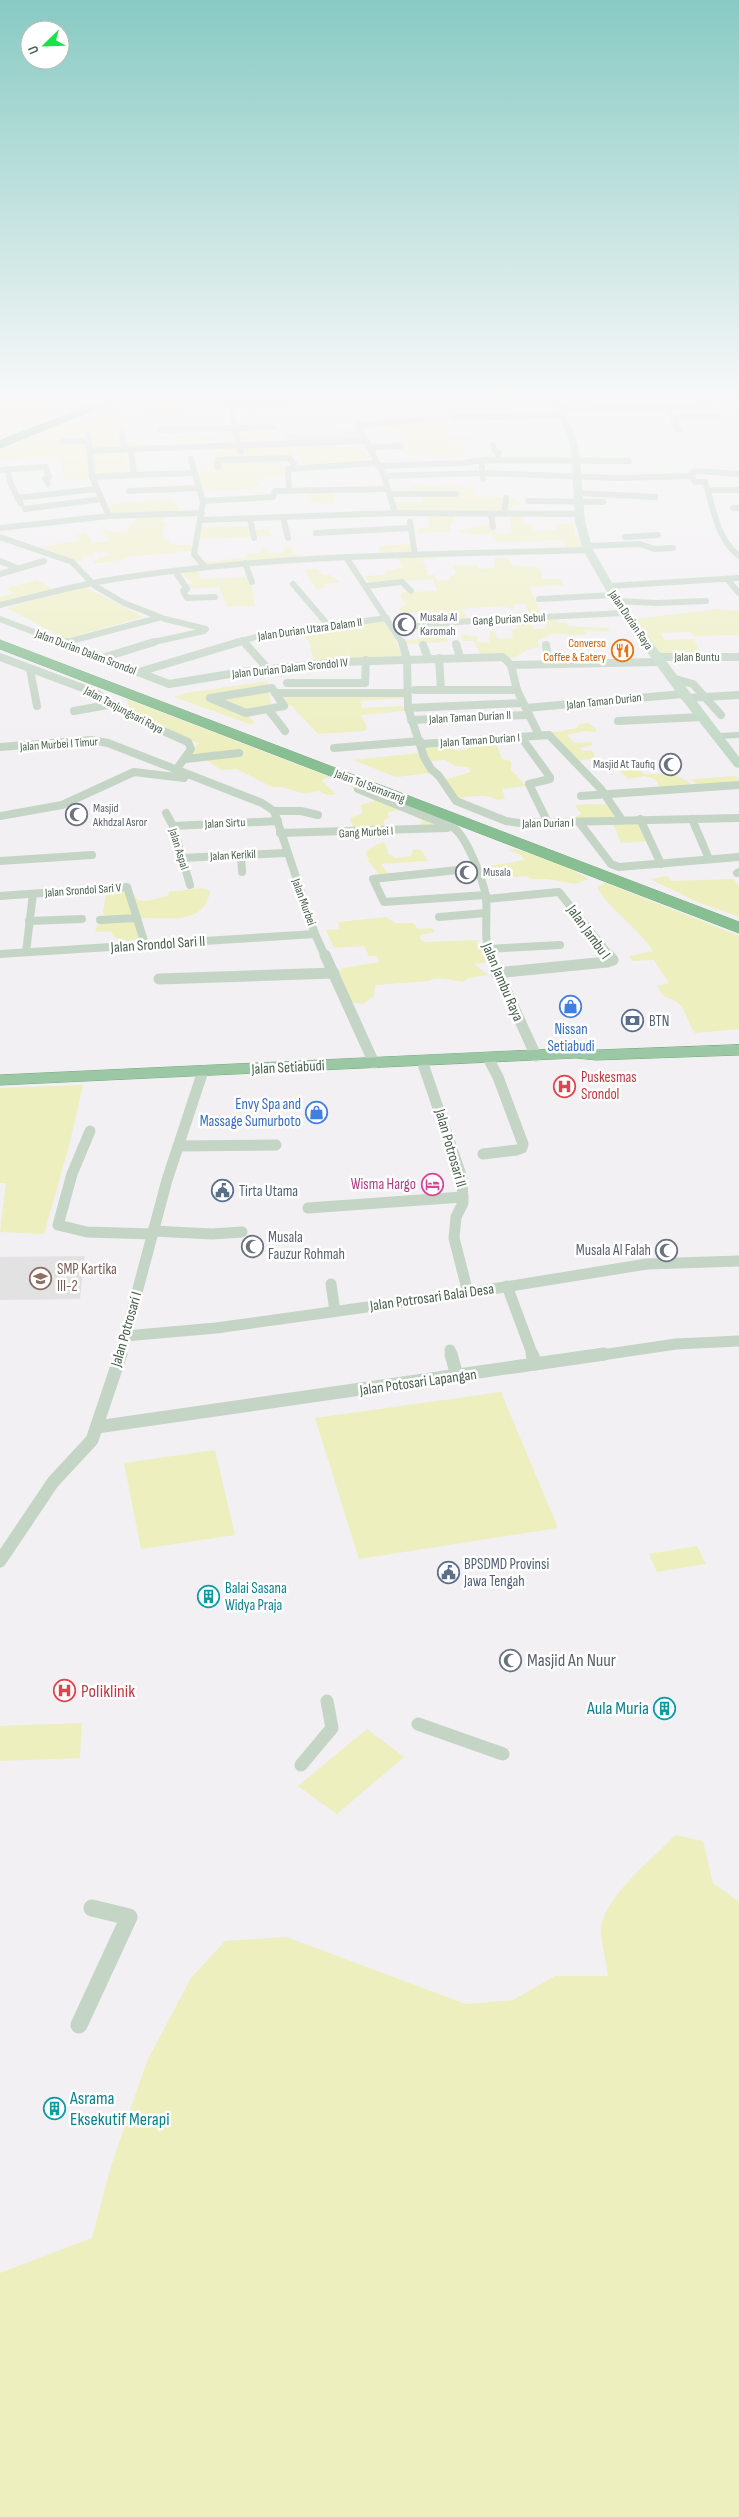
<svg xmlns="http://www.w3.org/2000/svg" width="739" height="2517" viewBox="0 0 739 2517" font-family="'Sofia Sans Condensed',sans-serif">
	<rect width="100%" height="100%" fill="#f2f0f2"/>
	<g fill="#e2e2e3">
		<polygon points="359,398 409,398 413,403 364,406"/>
		<polygon points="357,430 361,440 288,443 285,434"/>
		<polygon points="85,1256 80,1299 0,1300 0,1257"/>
	</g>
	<g fill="#edefbf">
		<polygon points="150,398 227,398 230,406 222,408 203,405 187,407 189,410 175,414 180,417 150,419 149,409 141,402"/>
		<polygon points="631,398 673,398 665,401 674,404 641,406"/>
		<polygon points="19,399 21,402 53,402 57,412 9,430 0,431 0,400"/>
		<path d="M115,410L123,418L122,432C130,439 144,440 150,448L124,450L129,474L91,475L88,479L66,481L58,457L0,460V451L65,425Z"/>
		<polygon points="412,421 418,428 443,426 449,437 475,436 477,440 454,441 452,444 464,447 461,450 465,453 475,455 439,458 432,457 427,453 409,456 408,447 399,445 398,442 402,441 407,434 402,430 365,430 363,424"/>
		<polygon points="262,431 268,432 271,438 264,439 266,443 233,443 228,441 230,439 224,434"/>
		<path d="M178,436H221L214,441C202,437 191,444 179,442Z"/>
		<polygon points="362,445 369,461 302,464 296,448"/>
		<polygon points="290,446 296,457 279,458 286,474 282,478 257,479 255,480 261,484 253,489 202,491 197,473 214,470 211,466 196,466 212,463 212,449"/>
		<polygon points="416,484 444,487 468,487 475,489 476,496 516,498 522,505 512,506 511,512 398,511 394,501 422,501 421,491 390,489 408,489"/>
		<polygon points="333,490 335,502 332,504 309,502 308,491"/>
		<polygon points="163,499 169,499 178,505 180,513 108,516 106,505"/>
		<polygon points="428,515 455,515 454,521 450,524 450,532 418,533 417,528 430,527"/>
		<polygon points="510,515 525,517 522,518 525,524 531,524 534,531 557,530 556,524 573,523 575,535 581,540 583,549 545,550 546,547 566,546 564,541 561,540 497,542 492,534 475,535 458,531 488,524 495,533 511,533"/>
		<polygon points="163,516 164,523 167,524 161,532 163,537 169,540 169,544 193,546 193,551 126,557 120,560 94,564 93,561 98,560 97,558 111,555 108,552 93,553 93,556 81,557 82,561 73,562 42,547 80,540 78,534 86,533 93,543 109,541 102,530 128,533 129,525 135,524 135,517"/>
		<polygon points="249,526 255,530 268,530 273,536 200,539 201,527"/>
		<polygon points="411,544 413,553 378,555 380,546"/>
		<polygon points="285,547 292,547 293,554 300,555 298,558 207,566 202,560 210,562 247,557 247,553 261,553 261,548 267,548 269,553 283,553"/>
		<polygon points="429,555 438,558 423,560 428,575 435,575 438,581 450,580 449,577 456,574 453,566 477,565 479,569 494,568 494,558 508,558 512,565 539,568 543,579 561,579 564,585 529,587 542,615 529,614 526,604 514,604 514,609 500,606 461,609 468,619 442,622 432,611 403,613 399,609 406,604 400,596 403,592 437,591 433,579 370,584 365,576 385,575 386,571 404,567 396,556"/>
		<polygon points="317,569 323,575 332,575 331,576 340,582 324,584 325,588 317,589 304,570"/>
		<polygon points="206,570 197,572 202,579 248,577 251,581 255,606 227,606 219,587 189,589 187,585 194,583 177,571"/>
		<polygon points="37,580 53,589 0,603 0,597 14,593 6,588"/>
		<polygon points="83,586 143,617 66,639 7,608"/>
		<polygon points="717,609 739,611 739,635 694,636 690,632 661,633 664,640 694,639 702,655 660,655 634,619"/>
		<polygon points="544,617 554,617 558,623 566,622 569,626 608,628 609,632 583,630 586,633 584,635 552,634 538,641 539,647 528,649 514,658 481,656 474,641 463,641 461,634 477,637 477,642 489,643 490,632 494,631 498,639 513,638 511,630 518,628 515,620 526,619 535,629 546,628"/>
		<polygon points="385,620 403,657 314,662 309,641 296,633"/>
		<polygon points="440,625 448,642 406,644 405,641 423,638 417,629 398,631 396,628"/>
		<polygon points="267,681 271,707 248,716 254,721 252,725 174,697 186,693"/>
		<polygon points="403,691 403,698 360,701 362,708 403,706 404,711 361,715 367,727 365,731 318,734 291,705 285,705 283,703 283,693"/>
		<path d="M127,699L330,777L321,780L336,794L328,795L318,791L305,794L282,787H272L237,769L221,770L204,758H195L191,753L199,743C176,735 131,728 127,699Z"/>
		<polygon points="588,723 596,728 596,732 584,731 567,735 574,743 592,742 592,745 579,748 584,751 592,750 595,758 574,761 550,734 540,734 541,731 556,732 577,728 579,724"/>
		<path d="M494,742L496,743L502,759L511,761V770L526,786L502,789L505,799L497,800C488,793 469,797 458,798L444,780L471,772L467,767L456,766L445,760L429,761L424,746L446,745L457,751L468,749V746Z"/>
		<polygon points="419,753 430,773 396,777 353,760"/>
		<polygon points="632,769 638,769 644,774 673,774 689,782 693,787 661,789 655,779 644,776 628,779 620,771"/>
		<polygon points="736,776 739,783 697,787 692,779"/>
		<polygon points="353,784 442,820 434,826 418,827 423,820 415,817 407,809 388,812 389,818 384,820 384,826 353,827 350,818 363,813 360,805 375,801 347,785"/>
		<polygon points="591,804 609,805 616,820 572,819 581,814 575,805"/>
		<polygon points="638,821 649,841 621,843 613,823"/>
		<polygon points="383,842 386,845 388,853 395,858 411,856 413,850 417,849 422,851 428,861 381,864 388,874 381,876 368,861 369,859 366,855 367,850"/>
		<polygon points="516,849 562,865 589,879 575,884 548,879 532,879 526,876 488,879 484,867 525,860 521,855 509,850"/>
		<polygon points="668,876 671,881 734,879 739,887 739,917 698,902 650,879"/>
		<path d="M606,883L739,936V1029L695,1033C687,1024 687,1008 675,1001C665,994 666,1002 657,986L669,983L654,960L633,961L629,956L653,951C638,927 610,911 597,887Z"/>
		<path d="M128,887L138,900L146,901L168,896L169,892L202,888L210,891C204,926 169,917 142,918L140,921L148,937L128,941L114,937L111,931L95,932L97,926L106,919L103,912L107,891Z"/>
		<path d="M386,917L395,923H413L418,929L432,928L434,932L420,935L421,940L426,942L478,940L477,943L487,962L474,964L488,975L469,978L463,982C450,981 441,975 428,981L375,985L374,996L363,1004L345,1001L335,976L343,968L380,962L377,956H369L364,946L334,948L326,930L339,929L338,922Z"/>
		<polygon points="83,1085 69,1146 44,1234 0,1232 6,1183 0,1183 0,1088"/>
		<polygon points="501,1392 558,1528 359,1559 315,1418"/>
		<polygon points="215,1450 235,1535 141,1549 124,1463"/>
		<polygon points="697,1546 706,1564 657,1572 649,1554"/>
		<polygon points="82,1723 80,1758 0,1761 0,1726"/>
		<polygon points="367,1729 404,1757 337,1814 298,1786"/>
		<path d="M675,1835L703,1841L713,1883L739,1902V2517H0V2273L92,2238L111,2166L147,2061L191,1978L225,1941L286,1937L466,2004L513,2000L555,1976H608C607,1963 598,1933 602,1922C613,1889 652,1860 675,1835Z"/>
	</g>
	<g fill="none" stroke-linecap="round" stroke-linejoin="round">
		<defs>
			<polygon id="trunk" points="739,1045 739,1055 596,1060 576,1058 0,1085 0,1075 576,1048 596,1050"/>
			<g id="motorway">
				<polygon points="109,398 123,398 0,448 0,441"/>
				<polygon points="0,640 739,922 739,933 0,649"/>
			</g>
		</defs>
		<use href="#trunk" stroke="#73aa7e" stroke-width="1"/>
		<use href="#motorway" stroke="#73aa7e" stroke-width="1"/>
		<g stroke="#c4d5c6" stroke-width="6">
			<polyline points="57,398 58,402"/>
			<polyline points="231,399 233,420 241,452"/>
			<polyline points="135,402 146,398"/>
			<polyline points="233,405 308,399 357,400"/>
			<polyline points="561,410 671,407 705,403 709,402 710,398"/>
			<polyline points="670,413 679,430"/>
			<polyline points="454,418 564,415"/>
			<polyline points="673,418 717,417"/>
			<polyline points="161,430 273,427"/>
			<polyline points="122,434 125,449"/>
			<polyline points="88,435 92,477"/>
			<polyline points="63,441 88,441"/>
			<polyline points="493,445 494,450 498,452 498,460"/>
			<polyline points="369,447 401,446"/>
			<polyline points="90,451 131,449"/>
			<polyline points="191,459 203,502 194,554 205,567"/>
			<polyline points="378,466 465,463 483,460 629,461"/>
			<polyline points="218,467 218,460 289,458 294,464"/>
			<polyline points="7,469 11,484 21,504"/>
			<polyline points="0,470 46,467 49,477 45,479 48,484"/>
			<polyline points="134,475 194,473"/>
			<polyline points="384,476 482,473 482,466"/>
			<path d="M692,476L695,482H705C714,508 716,538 739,556"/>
			<polyline points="692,476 692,473 697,471 739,474"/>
			<polyline points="483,479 482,473 619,478 692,476"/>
			<polyline points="289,490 288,469 377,463"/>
			<polyline points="713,490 739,490"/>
			<polyline points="129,491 198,488"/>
			<polyline points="578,493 655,497"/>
			<polyline points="389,494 456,494"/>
			<polyline points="17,498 96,489"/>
			<polyline points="203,501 273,497 275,491 388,489"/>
			<polyline points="528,501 603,502"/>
			<polyline points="733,508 739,508"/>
			<polyline points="25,509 101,499"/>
			<polyline points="395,513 384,476 358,425 421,420"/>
			<polyline points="504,514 506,498"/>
			<polyline points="491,515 493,527"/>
			<polyline points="109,516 92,477 134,475 131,449 366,441"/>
			<polyline points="283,517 288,538"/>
			<polyline points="250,519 254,538"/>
			<polyline points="200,520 395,513 578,514"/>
			<polyline points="410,522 415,555"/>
			<polyline points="0,528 109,516 202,513"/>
			<polyline points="316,533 409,528"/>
			<polyline points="0,537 72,562 95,586 124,603 165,619 206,629"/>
			<polyline points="625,537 658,535"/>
			<polyline points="586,546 640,544 654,549 673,548"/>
			<polyline points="346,557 402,643"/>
			<polyline points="0,561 17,568"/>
			<polyline points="245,563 252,582"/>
			<polyline points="175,571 187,589 183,591 187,598 215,597"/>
			<polyline points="0,574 44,561"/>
			<polyline points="727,579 739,593"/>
			<polyline points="293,584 329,626"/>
			<polyline points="366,586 402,582 411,591"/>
			<polyline points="609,586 739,578"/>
			<polyline points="539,599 614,595"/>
			<polyline points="617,601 657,603 706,601"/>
			<path d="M0,605C34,597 69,587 103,581C264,554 426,555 588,550"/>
			<polyline points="0,619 63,643"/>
			<polyline points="394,628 482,620 624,613"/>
			<polyline points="242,640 245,643"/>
			<polyline points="63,643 158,618"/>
			<polyline points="149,643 204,631"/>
			<polyline points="235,643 262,635 387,618"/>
		</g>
		<g stroke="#c4d5c6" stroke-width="8">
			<polyline points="60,642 169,684 242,672 339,662 503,657 511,665 517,690 539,735"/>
			<polyline points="244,642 268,669"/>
			<polyline points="402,642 407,659 408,708 424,757 431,769 439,776 456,801 506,821 519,823 739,818"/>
			<polyline points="63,643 67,642"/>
			<polyline points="456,644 460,657"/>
			<polyline points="423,645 428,658"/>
			<polyline points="546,645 548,663"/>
			<polyline points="0,657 96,693 136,719 188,742 191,749 176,770"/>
			<polyline points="656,657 739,657"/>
			<polyline points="102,658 154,642"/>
			<polyline points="439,658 441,690 517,690"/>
			<polyline points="511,665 659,662"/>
			<polyline points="30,669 37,706"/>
			<polyline points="139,672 239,642"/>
			<polyline points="672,678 693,684 721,715"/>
			<polyline points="287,683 365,683 366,660"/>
			<polygon points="272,688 284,706 246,713 210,698"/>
			<polyline points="415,690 441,690"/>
			<polyline points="275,693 407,693"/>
			<polyline points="687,698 739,695"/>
			<polyline points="408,708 522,703"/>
			<polyline points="526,708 683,694"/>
			<polyline points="268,709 285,731"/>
			<polyline points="74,711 113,704"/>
			<polyline points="411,720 528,715"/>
			<polyline points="618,721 702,717"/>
			<polyline points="521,737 550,777 550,779 529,784 548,823"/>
			<polyline points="421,744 549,735 601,789 622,820"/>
			<polyline points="0,747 91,740 108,743 262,803 274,811 315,934 325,956"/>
			<polyline points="334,748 420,741"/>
			<polyline points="186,759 239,753"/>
			<path d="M358,789L454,828C467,838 484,881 486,898C488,918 483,936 490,956"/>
			<polyline points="581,796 739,785"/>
			<polyline points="274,811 301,811 318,815"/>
			<polyline points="166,813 173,826 190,885"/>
			<polyline points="0,816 62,805 134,772 184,778"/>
			<polyline points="640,819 661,864"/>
			<polyline points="692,819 709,859"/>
			<polyline points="579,822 611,864 619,867 739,857"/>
			<polyline points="173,826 278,821"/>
			<polyline points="280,833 447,828"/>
			<polyline points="241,855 242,872"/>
			<polyline points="181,858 286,853"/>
			<polyline points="0,861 92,855"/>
			<polyline points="477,868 373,879 384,902 486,895"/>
			<polyline points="737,873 739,872"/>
			<polyline points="0,896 127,887 137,918 100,920"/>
			<polyline points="486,899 559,892 610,956"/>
			<polyline points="439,917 486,913"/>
			<polyline points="137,918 145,945"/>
			<polyline points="29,921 82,919"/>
			<polyline points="487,949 560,945"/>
			<polyline points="26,952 33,894"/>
			<polyline points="0,954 315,934"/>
		</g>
		<g stroke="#c4d5c6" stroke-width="11">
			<polyline points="325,955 374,1063"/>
			<polyline points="490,955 536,1056"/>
			<polyline points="496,973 607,962 613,960 609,955"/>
			<polyline points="159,979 334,973"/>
			<polyline points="422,1061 462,1178 463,1203 456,1217 454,1238 468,1293"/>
			<polyline points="90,1131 72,1174 58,1225 87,1232 152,1234"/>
			<polyline points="178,1146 276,1145"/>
			<polyline points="483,1154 517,1150 522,1148 523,1144 498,1077 488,1058"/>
			<polyline points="308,1208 463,1197"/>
			<polyline points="153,1231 212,1234 242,1232"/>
			<polyline points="331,1284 335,1311"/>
			<polyline points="507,1286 533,1356"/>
			<polyline points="125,1336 216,1328 468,1293 647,1264 739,1261"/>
			<polyline points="450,1350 452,1356"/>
			<polyline points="120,1356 167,1180 203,1071"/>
			<polyline points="595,1356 676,1344 739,1341"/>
		</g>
		<g stroke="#c4d5c6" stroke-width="13">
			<polyline points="451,1354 457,1376"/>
			<polyline points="532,1354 536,1364"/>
			<polyline points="97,1427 604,1354"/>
			<polyline points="0,1561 53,1482 92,1440 121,1354"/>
			<polyline points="418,1724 503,1754"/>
			<polyline points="301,1765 332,1728 327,1701"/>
		</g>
		<polyline stroke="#c4d5c6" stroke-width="17" points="79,2025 129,1917 92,1908"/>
		<polygon fill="#c4d5c6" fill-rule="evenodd" points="739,732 739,738 719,739 714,736 719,733"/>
		<polygon fill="#c3d9c7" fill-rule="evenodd" points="551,398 559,398 576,437 580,460 585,522 593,550 629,612 739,757 739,768 735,767 679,696 620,615 583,550 575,522 572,460 568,437"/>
		<use href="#trunk" fill="#9cc7a4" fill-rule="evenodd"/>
		<use href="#motorway" fill="#88bf92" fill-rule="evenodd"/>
	</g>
	<linearGradient id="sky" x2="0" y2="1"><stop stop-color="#88cac3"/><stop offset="0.53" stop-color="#f9f8f9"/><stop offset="1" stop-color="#f9f8f9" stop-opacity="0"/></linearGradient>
	<rect width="739" height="750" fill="url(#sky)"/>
	<defs>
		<symbol id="mosque-ring" viewBox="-11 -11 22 22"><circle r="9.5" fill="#fff" stroke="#6b7280" stroke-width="1.5"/><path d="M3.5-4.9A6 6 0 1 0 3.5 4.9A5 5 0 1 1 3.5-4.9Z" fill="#6b7280"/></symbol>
		<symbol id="restaurant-ring" viewBox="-11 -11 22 22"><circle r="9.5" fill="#fff" stroke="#e8710a" stroke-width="1.5"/><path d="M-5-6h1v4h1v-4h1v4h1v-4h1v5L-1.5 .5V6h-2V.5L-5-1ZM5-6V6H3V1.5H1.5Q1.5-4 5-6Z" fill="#e8710a"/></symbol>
		<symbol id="shop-ring" viewBox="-11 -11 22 22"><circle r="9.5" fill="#fff" stroke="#3f7fe0" stroke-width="1.5"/><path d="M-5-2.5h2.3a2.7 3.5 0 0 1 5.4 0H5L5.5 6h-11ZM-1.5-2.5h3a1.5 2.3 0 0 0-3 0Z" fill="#3f7fe0"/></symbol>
		<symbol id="bank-ring" viewBox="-11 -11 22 22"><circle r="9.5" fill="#fff" stroke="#5c6f8a" stroke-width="1.5"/><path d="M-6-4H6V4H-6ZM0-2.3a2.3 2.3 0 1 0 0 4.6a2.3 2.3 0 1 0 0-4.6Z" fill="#5c6f8a"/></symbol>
		<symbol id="hospital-ring" viewBox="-11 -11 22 22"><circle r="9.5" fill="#fff" stroke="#e0444e" stroke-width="1.5"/><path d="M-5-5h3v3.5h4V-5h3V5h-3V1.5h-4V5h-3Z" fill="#e0444e"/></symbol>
		<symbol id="hotel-ring" viewBox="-11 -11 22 22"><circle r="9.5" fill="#fff" stroke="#d1479c" stroke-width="1.5"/><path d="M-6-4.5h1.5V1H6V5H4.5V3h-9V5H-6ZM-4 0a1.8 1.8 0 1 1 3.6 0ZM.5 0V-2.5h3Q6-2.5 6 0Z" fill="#d1479c"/></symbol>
		<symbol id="civic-ring" viewBox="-11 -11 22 22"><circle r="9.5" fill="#fff" stroke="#5c6f8a" stroke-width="1.5"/><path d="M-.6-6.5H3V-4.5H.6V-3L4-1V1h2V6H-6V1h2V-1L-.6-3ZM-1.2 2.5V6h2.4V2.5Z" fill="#5c6f8a"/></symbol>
		<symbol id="school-ring" viewBox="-11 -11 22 22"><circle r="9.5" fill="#fff" stroke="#8d6e63" stroke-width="1.5"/><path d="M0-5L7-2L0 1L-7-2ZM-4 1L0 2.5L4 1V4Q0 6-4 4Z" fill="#8d6e63"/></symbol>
		<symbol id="building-ring" viewBox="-11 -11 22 22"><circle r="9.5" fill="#fff" stroke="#0f9aa8" stroke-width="1.5"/><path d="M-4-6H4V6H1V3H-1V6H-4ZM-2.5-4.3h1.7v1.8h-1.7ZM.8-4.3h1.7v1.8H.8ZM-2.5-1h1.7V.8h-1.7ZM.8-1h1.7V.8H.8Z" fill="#0f9aa8"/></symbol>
	</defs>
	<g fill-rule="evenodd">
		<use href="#mosque-ring" x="392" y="612" width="25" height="25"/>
		<use href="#restaurant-ring" x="610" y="638" width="25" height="25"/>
		<use href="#mosque-ring" x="658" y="752" width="25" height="25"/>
		<use href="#mosque-ring" x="64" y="802" width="25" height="25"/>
		<use href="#mosque-ring" x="454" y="860" width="25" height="25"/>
		<use href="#shop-ring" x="558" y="994" width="25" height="25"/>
		<use href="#bank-ring" x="620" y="1008" width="25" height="25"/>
		<use href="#hospital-ring" x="552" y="1074" width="25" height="25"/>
		<use href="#shop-ring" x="304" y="1100" width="25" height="25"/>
		<use href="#hotel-ring" x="420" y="1172" width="25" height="25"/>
		<use href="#civic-ring" x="210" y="1178" width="25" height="25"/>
		<use href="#mosque-ring" x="240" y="1234" width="25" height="25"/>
		<use href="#mosque-ring" x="654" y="1238" width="25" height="25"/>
		<use href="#school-ring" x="28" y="1266" width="25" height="25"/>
		<use href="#civic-ring" x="436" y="1560" width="25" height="25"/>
		<use href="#building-ring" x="196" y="1584" width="25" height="25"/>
		<use href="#mosque-ring" x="498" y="1648" width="25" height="25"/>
		<use href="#hospital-ring" x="52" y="1678" width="25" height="25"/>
		<use href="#building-ring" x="652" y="1696" width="25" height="25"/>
		<use href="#building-ring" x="42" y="2096" width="25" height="25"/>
	</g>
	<g text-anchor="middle" stroke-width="5" stroke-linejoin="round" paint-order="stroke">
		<g font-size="12" fill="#5b616d" stroke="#fff" text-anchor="start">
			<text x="420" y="621">Musala Al<tspan x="420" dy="14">Karomah</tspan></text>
			<text x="655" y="768" text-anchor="end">Masjid At Taufiq</text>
			<text x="93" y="812">Masjid<tspan x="93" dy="14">Akhdzal Asror</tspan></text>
			<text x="483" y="876">Musala</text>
		</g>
		<g font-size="12" fill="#485e4b" stroke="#fff">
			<text transform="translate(509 619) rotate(-3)" y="4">Gang Durian Sebul</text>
			<text transform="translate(631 620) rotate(56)" y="4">Jalan Durian Raya</text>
			<text transform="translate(310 629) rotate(-8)" y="4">Jalan Durian Utara Dalam II</text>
			<text transform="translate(86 652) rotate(21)" y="4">Jalan Durian Dalam Srondol</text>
			<text x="697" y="661">Jalan Buntu</text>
			<text transform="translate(290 668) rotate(-6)" y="4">Jalan Durian Dalam Srondol IV</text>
			<text transform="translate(604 701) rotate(-6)" y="4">Jalan Taman Durian</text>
			<text transform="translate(124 710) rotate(28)" y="4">Jalan Tanjungsari Raya</text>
			<text transform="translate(470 717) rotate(-3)" y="4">Jalan Taman Durian II</text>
			<text transform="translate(480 740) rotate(-4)" y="4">Jalan Taman Durian I</text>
			<text transform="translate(59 744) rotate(-4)" y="4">Jalan Murbei I Timur</text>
			<text transform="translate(370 786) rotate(21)" y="4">Jalan Tol Semarang</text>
			<text transform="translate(225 823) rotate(-3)" y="4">Jalan Sirtu</text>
			<text transform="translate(548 823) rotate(-1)" y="4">Jalan Durian I</text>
			<text transform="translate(366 832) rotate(-3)" y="4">Gang Murbei I</text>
			<text transform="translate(179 849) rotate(73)" y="4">Jalan Aspal</text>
			<text transform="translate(233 855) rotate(-3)" y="4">Jalan Kerikil</text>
			<text transform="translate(83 890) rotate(-4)" y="4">Jalan Srondol Sari V</text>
			<text transform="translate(304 902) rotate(70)" y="4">Jalan Murbei</text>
		</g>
		<g font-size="12" fill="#c56008" stroke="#fff" text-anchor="end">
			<text x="606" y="647">Converso<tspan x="606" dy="14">Coffee &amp; Eatery</tspan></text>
		</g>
		<g font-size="15" fill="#485e4b" stroke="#fff">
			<text transform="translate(589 932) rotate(54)" y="5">Jalan Jambu I</text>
			<text transform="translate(158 944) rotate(-4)" y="5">Jalan Srondol Sari II</text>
			<text transform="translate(503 982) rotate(67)" y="5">Jalan Jambu Raya</text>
			<text transform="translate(288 1067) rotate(-3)" y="5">Jalan Setiabudi</text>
			<text transform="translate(451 1148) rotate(74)" y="5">Jalan Potrosari II</text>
			<text transform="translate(432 1297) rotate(-8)" y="5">Jalan Potrosari Balai Desa</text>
			<text transform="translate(126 1329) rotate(-74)" y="5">Jalan Potrosari I</text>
			<text transform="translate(418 1382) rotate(-8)" y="5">Jalan Potosari Lapangan</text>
		</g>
		<g font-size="15" fill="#4e5e75" stroke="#fff" text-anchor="start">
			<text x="649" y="1026">BTN</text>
			<text x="239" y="1196">Tirta Utama</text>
			<text x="464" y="1569">BPSDMD Provinsi<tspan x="464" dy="17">Jawa Tengah</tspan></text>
		</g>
		<g font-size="15" fill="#366cbe" stroke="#fff">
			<text x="571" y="1034">Nissan<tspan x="571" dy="17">Setiabudi</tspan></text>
			<text x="301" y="1109" text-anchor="end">Envy Spa and<tspan x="301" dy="17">Massage Sumurboto</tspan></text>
		</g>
		<g font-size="15" fill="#be3a42" stroke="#fff" text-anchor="start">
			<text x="581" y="1082">Puskesmas<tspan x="581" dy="17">Srondol</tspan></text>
		</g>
		<g font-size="15" fill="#b23c85" stroke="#fff" text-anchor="end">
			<text x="416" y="1189">Wisma Hargo</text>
		</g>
		<g font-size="15" fill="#5b616d" stroke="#fff" text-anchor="start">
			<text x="268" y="1242">Musala<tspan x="268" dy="17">Fauzur Rohmah</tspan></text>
			<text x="651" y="1255" text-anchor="end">Musala Al Falah</text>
		</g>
		<g font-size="15" fill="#785e54" stroke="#fff" text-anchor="start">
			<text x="57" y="1274">SMP Kartika<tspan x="57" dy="17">III-2</tspan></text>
		</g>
		<g font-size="15" fill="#0d838f" stroke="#fff" text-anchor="start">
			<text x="225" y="1593">Balai Sasana<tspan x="225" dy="17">Widya Praja</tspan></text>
		</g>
		<g font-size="18" fill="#5b616d" stroke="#fff" text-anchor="start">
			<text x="527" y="1666">Masjid An Nuur</text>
		</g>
		<g font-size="18" fill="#be3a42" stroke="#fff" text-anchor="start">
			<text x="81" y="1697">Poliklinik</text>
		</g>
		<g font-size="18" fill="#0d838f" stroke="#fff" text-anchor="end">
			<text x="649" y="1714">Aula Muria</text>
			<text x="70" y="2104" text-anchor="start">Asrama<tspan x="70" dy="21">Eksekutif Merapi</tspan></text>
		</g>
	</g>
	<g transform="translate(45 45) rotate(247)"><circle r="24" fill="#ffffff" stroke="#b6bfb7"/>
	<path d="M0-4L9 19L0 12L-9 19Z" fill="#19e348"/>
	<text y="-8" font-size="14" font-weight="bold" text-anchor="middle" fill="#485e4b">U</text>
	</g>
</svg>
